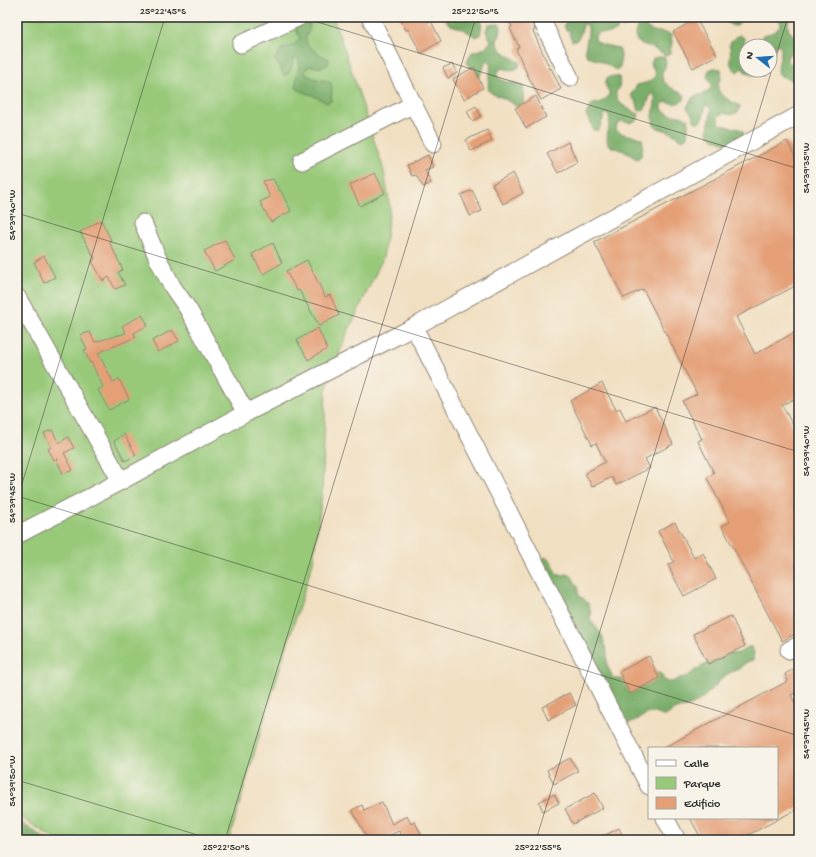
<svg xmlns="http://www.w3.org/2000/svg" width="816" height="857" viewBox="0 0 816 857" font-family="'Gochi Hand',sans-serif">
	<rect width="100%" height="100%" fill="#f7f3e8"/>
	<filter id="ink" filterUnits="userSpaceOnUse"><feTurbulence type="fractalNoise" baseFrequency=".025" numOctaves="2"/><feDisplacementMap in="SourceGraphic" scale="8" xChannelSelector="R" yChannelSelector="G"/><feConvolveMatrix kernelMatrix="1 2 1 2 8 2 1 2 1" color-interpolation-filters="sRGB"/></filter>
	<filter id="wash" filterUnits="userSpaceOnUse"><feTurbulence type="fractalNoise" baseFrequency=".012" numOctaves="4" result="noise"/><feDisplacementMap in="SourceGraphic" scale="16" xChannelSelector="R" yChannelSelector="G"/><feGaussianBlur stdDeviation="0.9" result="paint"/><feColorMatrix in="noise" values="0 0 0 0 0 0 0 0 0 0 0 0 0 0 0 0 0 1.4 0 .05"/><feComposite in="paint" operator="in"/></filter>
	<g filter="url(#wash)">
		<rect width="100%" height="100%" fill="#f1dfc1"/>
		<polygon fill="#97c979" stroke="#617a52" points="17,17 333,17 353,75 384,171 390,208 383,258 345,338 326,390 322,494 313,562 264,720 229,840 56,840 17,815"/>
		<g fill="#79ad69" stroke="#526c4a">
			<polygon points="445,17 481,17 482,23 480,35 476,37 461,28 451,25 447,22"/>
			<path d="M569,17H603L618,25L617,30C611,34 607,34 600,32L595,35V39C601,48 612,44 620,50L621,56L620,67L616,70L601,61L591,58L586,55C584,45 589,37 588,27L584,23L580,35L577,40L572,41L569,30H566L564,25Z"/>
			<polygon points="619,17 632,17 630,21 627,26 622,27"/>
			<path d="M639,17H666C661,21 656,19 651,18L646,21L645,26C653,34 662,30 671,35L672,42L670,53L666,56L651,47L641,44L637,41L635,35Z"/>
			<path d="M714,17H742L740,22L737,26C731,26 728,24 724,19L719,22Z"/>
			<path d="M778,17H791C790,19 788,21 788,23C786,30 794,36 799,39V54L793,52L788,55L787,60L791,64L799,66V84L779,75C776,65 782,57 781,47L776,44L773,55L770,59V46L757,45L763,35C771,33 777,33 781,24Z"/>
			<path d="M302,21H309C309,25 310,28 309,31C308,33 306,35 306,37C304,47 321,55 329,59L328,64C322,68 318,68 311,66L306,68L305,73C313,81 323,78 331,83L332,90L331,101L327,103L312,95L297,89C294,78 300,71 299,60L295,57L291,69L288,74L283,75L279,64H277L275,59L281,49C290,47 295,46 300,38L295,28Z"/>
			<path d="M494,24H500C501,28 501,31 500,34C500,36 498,38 497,40C496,50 513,58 520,62L519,67C513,71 509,70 503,68L498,71L497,76C505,85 514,80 523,86L524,93L523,104L518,107L503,98L493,94L489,91C486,82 492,73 490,63L486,60L482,72L479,77H474L471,67H469L467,62L472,52C481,50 486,49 491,41L486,31L488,25Z"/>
			<path d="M740,35L745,39C743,46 742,52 745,59H746V70H758L755,75C748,75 746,73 742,68L737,72C726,63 732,58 730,47L729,46C732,40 734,37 740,35Z"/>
			<path d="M659,57H665C666,61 666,64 665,67C664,69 662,71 662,73C660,84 677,91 685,95L684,100C678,104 674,104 667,102L662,104V109C669,118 679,113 688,119V126L687,137L683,140L668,131L658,128L654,125C651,115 656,107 655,96L651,93L647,105L644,110L639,111L636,100H634L631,95L637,85C646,83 651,83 656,74L651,64L653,58Z"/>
			<path d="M714,68L721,69C721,72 722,75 721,79C720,81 718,82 718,85C716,95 733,102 740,106L739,111C734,115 730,115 723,113L718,116V121C724,129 735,125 743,131L744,137L739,151L724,142L714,139L709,136C706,126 712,118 711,108L706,105L703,117L700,122H695L691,112L689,111L687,107L693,97C701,94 707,94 712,86L707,76L709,70Z"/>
			<path d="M613,76L619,77C620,82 620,85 618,90C617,91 616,92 616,93C614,103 632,111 639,114L638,119C632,124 628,123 621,121L617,124L616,129C623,138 633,133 642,139L643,145L641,156L637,159L622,150L612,147L608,144C605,134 611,127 609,116L605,113L601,125L598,130H593L590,120L588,119L586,114L591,105C600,102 605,102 610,94L605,84L607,78Z"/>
			<path d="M545,557L552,562L556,573L558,575L570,574C574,578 574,583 578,587C578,589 578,591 578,593C579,597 583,598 585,600C591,605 591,612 590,619L602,635L607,653V665L612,676L614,678L619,679L635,680L655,671L661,674L664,680L669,682H672L680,678L688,676L697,669L719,657L728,654L739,653L748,647H751L754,652L753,660C747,661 744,664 740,668C735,671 730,672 726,675C715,685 706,697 694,704C688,708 680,707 674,710C670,712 668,716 663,716C659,715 655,712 651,713C642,715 634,724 625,723L592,659L590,652L586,646L543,561V558Z"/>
			<polygon points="17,820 47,840 17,840"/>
		</g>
		<g id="blocks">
			<g fill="#e49f76">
				<polygon points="399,17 425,17 428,22 431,21 441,41 421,53 408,29 406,30"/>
				<polygon points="507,17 530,17 531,21 535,30 533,31 550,69 551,68 561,89 541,100 528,76 516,49 519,47 510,28 512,27"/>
				<polygon points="696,19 717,55 693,68 673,32"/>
				<polygon points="452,64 457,73 448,78 443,68"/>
				<polygon points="474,67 483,88 464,99 453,79"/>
				<polygon points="536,96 546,117 526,128 515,108"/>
				<polygon points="476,106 481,116 472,121 467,111"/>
				<polygon points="487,130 492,141 471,151 466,140"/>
				<polygon points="787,141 799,164 799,284 736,317 755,354 799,330 799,396 782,405 796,431 799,429 799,632 782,641 722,526 730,522 707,478 714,473 698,441 702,439 682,401 697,394 643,289 624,298 594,242"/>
				<polygon points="568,142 577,162 558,173 547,154"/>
				<polygon points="428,155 433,167 425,170 431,183 423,187 416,175 412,176 407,165"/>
				<polygon points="375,173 385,193 360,206 350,185"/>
				<polygon points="513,173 523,193 503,204 492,184"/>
				<polygon points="273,179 280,191 281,191 291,211 271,222 260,202 270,197 263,181"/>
				<polygon points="472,190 482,211 470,216 461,195"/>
				<polygon points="101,220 111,240 109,241 123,270 118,272 125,285 115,289 109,277 103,281 92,261 95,259 80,232"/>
				<polygon points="225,240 235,260 215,271 204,251"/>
				<polygon points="273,243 282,263 263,274 252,254"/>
				<polygon points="44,256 55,277 44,283 34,262"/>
				<polygon points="307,260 325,297 330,295 339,315 319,326 299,290 297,291 286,271"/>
				<polygon points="142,315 148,325 134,333 136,337 98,353 113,382 119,379 129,399 109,410 98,390 103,387 91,362 90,363 84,350 87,349 80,335 90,332 95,342 126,333 122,326"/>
				<polygon points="318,328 327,349 308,360 297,340"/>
				<polygon points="172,330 179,341 158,352 152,341"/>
				<polygon points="602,383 616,410 620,408 626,421 655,407 673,444 645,459 650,468 616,485 612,477 592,487 585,473 605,462 596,443 592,445 570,401"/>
				<polygon points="52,430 59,443 68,437 74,448 64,453 73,470 63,474 56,458 54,460 48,449 51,447 44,433"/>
				<polygon points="124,434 136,455 125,461 114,441"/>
				<polygon points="675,522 694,558 703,553 716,579 684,596 670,570 671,570 668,565 674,562 658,531"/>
				<polygon points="731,616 745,646 708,664 693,634"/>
				<polygon points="649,656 659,678 630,694 619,672"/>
				<polygon points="799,666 799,700 795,693 791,695 799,711 799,808 739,840 702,840 690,818 777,818 777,748 663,748 788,681 785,674"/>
				<polygon points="569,693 576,705 548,720 542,707"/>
				<polygon points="570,758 578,771 554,784 547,770"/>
				<polygon points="595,793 603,808 573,824 565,809"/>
				<polygon points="554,794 559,803 543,811 539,802"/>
				<polygon points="382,802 392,824 407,816 411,824 415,822 424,840 403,840 399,831 379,840 368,840 352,810 362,805 364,810"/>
				<polygon points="619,828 625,840 596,840"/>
			</g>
		</g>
	</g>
	<g filter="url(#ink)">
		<use href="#blocks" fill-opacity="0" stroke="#8e8576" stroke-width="1"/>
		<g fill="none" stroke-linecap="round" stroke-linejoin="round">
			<defs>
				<g id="minor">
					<polyline points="370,17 433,144"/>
					<polyline points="540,17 570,78"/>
					<polyline points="241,44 299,17"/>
					<polyline points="302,161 414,104"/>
					<polyline points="143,223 158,259 172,286 188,309 246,413"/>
					<polyline points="17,297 121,481"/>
					<polyline points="414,327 649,786"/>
					<polyline points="17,535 121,481 246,413 414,327 799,115"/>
					<polyline points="789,650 799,645"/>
					<polyline points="665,818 677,840"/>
				</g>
			</defs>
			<use href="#minor" stroke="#8e8576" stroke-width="19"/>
			<use href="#minor" stroke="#fff" stroke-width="17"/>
		</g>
	</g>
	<path fill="none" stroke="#2b2b2b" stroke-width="1" stroke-opacity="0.45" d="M301,17L799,169M17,213L799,452M17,496L799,736M17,500L165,17M17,780L214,840M225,840L476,17M536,840L788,17"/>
	<rect width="816" height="857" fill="none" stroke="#f7f3e8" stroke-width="44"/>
	<rect x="648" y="747" width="130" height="72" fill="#f7f3e8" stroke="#a5a39c"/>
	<rect x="656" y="760" width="20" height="6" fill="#ffffff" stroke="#a5a39c"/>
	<text x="684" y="767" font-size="12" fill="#2b2b2b">Calle</text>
	<rect x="656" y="777" width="20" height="12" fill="#97c979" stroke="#a5a39c"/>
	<text x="684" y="787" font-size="12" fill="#2b2b2b">Parque</text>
	<rect x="656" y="797" width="20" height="12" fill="#e49f76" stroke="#a5a39c"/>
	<text x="684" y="807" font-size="12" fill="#2b2b2b">Edificio</text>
	<g transform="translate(758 58) rotate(287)"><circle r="19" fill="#f7f3e8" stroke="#a5a39c"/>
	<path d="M0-3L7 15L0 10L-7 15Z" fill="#1f6fb2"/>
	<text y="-6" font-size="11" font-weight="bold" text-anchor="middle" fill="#2b2b2b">N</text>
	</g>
	<rect x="22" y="22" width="772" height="813" fill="none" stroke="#2b2b2b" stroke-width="1.5"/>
	<g font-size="10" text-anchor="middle" fill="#2b2b2b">
		<text x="163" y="14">25°22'45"S</text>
		<text x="475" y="14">25°22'50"S</text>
		<text transform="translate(805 168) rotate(-90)" y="4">54°39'35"W</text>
		<text transform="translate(11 215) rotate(-90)" y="4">54°39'40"W</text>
		<text transform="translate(805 451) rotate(-90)" y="4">54°39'40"W</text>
		<text transform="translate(11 498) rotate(-90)" y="4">54°39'45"W</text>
		<text transform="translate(805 734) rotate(-90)" y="4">54°39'45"W</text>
		<text transform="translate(11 781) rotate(-90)" y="4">54°39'50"W</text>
		<text x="226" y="850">25°22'50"S</text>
		<text x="538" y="850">25°22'55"S</text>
	</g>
</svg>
